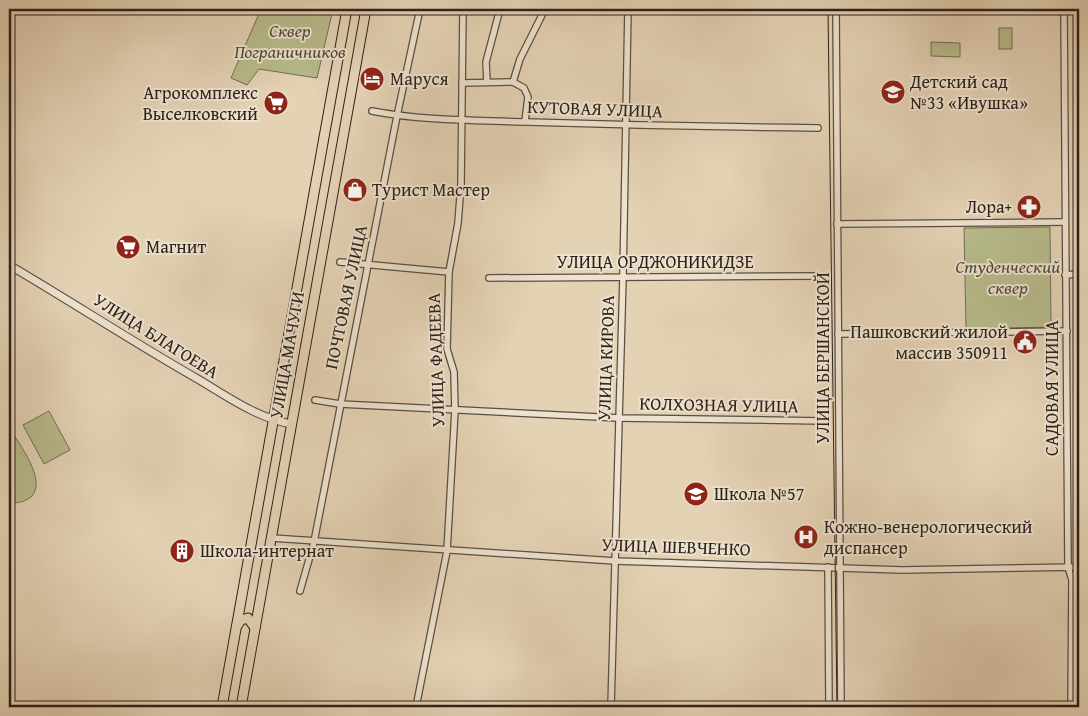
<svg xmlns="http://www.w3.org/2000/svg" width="1088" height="716" viewBox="0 0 1088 716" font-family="'Gentium Book Plus',serif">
	<rect width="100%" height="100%" fill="#e4d2b5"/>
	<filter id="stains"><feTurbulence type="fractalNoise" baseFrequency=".004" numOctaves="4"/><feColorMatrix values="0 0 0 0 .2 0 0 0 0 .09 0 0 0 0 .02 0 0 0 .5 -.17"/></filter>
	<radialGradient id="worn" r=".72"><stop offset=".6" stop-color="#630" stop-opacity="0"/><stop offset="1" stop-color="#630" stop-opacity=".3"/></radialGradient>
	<g fill="#b7bb8c" stroke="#726e53">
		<polygon points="261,9 333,9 317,78 259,69 247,85 231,78"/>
		<rect x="999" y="28" width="13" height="21"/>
		<polygon points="931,42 960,43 960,57 931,56"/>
		<polygon points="1050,227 1051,327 966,329 964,228"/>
		<polygon points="49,411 70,450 44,464 23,425"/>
		<path d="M9,427C18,443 48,480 31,497C24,502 17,504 9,502Z"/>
	</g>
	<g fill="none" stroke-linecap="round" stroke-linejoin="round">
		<defs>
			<g id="minor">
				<polyline points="836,9 841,707"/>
				<polyline points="1064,9 1068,567 1072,580 1071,707"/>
				<polyline points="487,82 486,62 500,9"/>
				<polyline points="513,82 524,88 528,97 525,121"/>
				<polyline points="462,83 513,82 520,59 545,9"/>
				<path d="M372,111C423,121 475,120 527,122C624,125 721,127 818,128"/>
				<polyline points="837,224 1065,222"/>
				<polyline points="340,262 449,272"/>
				<polyline points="1065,275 1079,274"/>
				<polyline points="489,278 821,276"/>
				<polyline points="838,334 1067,331"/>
				<polyline points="315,400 340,404 619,418 824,421"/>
				<polyline points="272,538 615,561 902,570 1079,567"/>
				<polyline points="828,567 829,707"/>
				<polyline points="300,591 314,542 397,116 420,9"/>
				<polyline points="416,707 447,551 455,410 454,372 447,349 449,272 458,223 461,184 463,9"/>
				<polyline points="611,707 623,277 628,9"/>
			</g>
			<path id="tertiary" d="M9,265C72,302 133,342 196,378C227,396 256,418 292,424"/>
			<g id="primary">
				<polyline points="237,626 241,620 248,618 255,628"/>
				<polyline points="222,707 347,9"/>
				<polyline points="241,707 366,9"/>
			</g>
		</defs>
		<use href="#minor" stroke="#5b4e41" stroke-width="8"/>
		<use href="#tertiary" stroke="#5b4e41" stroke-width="9"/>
		<use href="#primary" stroke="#2d221a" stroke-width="11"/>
		<use href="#minor" stroke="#ede2cf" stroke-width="5.5"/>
		<use href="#tertiary" stroke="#ede2cf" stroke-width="7"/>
		<use href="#primary" stroke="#e4d2b5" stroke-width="9"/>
		<polyline stroke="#2d221a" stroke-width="1" points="828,9 837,707"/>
	</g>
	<defs>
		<symbol id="hotel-disc" viewBox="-11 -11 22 22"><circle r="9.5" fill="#8f2418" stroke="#ede2cf"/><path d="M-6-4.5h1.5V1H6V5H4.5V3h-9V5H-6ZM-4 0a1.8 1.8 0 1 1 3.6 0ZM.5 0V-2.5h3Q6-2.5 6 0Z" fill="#fff"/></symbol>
		<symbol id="school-disc" viewBox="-11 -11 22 22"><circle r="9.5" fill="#8f2418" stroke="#ede2cf"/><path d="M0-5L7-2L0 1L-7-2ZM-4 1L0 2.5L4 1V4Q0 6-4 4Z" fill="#fff"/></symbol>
		<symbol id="supermarket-disc" viewBox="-11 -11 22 22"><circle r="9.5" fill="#8f2418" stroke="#ede2cf"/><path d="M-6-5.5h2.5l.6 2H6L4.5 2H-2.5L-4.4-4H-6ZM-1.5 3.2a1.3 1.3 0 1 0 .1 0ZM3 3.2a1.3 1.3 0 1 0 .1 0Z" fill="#fff"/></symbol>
		<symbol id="shop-disc" viewBox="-11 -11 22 22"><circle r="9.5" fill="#8f2418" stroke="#ede2cf"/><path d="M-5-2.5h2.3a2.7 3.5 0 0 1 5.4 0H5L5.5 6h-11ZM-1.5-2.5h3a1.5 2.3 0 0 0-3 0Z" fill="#fff"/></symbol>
		<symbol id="pharmacy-disc" viewBox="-11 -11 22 22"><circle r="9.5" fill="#8f2418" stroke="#ede2cf"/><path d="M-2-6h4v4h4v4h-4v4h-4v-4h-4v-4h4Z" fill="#fff"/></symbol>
		<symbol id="civic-disc" viewBox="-11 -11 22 22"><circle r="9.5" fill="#8f2418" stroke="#ede2cf"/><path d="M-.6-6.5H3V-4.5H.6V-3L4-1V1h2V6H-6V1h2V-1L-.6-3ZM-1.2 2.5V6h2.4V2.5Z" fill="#fff"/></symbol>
		<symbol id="hospital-disc" viewBox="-11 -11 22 22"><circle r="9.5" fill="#8f2418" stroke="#ede2cf"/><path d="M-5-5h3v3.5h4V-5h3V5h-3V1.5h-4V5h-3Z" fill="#fff"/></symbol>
		<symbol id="building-disc" viewBox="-11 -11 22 22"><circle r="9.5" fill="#8f2418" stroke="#ede2cf"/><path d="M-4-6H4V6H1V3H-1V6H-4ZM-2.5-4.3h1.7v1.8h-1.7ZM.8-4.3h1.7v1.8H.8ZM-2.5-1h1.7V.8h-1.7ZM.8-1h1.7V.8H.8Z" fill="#fff"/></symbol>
	</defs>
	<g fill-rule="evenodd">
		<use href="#hotel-disc" x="358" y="65" width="28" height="28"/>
		<use href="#school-disc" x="879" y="78" width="28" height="28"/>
		<use href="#supermarket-disc" x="262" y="89" width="28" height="28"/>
		<use href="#shop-disc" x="341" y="176" width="28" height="28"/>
		<use href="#pharmacy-disc" x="1015" y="193" width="28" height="28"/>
		<use href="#supermarket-disc" x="114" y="233" width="28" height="28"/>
		<use href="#civic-disc" x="1011" y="328" width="28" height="28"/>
		<use href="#school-disc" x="682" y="480" width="28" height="28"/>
		<use href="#hospital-disc" x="792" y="523" width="28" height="28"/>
		<use href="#building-disc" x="168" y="537" width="28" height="28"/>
	</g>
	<g text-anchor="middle" stroke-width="4" stroke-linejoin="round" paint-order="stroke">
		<g font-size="18" font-style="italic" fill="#504836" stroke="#ede2cf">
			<text x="290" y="37">Сквер<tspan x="290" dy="21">Пограничников</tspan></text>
			<text x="1008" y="273">Студенческий<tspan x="1008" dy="21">сквер</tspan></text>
		</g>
		<g font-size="18" fill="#2d221a" stroke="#ede2cf" text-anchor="start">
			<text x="390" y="85">Маруся</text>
			<text x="910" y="88">Детский сад<tspan x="910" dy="21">№33 «Ивушка»</tspan></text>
			<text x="258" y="99" text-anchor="end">Агрокомплекс<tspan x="258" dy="21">Выселковский</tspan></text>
			<text x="372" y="196">Турист Мастер</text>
			<text x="1012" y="213" text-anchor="end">Лора+</text>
			<text x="146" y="253">Магнит</text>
			<text x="1008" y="338" text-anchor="end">Пашковский жилой<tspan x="1008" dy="21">массив 350911</tspan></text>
			<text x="714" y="500">Школа №57</text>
			<text x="824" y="533">Кожно-венерологический<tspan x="824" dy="21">диспансер</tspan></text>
			<text x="200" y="557">Школа-интернат</text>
		</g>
		<g font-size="18" fill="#2d221a" stroke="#ede2cf">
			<text transform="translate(595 109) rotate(2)" y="6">КУТОВАЯ УЛИЦА</text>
			<text x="655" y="268">УЛИЦА ОРДЖОНИКИДЗЕ</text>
			<text transform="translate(346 297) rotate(-78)" y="6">ПОЧТОВАЯ УЛИЦА</text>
			<text transform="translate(156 336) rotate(32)" y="6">УЛИЦА БЛАГОЕВА</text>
			<text transform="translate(287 355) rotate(-80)" y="6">УЛИЦА МАЧУГИ</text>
			<text transform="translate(606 358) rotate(-88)" y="6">УЛИЦА КИРОВА</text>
			<text transform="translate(823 358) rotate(-90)" y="6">УЛИЦА БЕРШАНСКОЙ</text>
			<text transform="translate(436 360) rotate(-92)" y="6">УЛИЦА ФАДЕЕВА</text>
			<text transform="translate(1052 388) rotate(-90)" y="6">САДОВАЯ УЛИЦА</text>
			<text transform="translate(719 405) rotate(1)" y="6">КОЛХОЗНАЯ УЛИЦА</text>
			<text transform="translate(676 547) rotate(2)" y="6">УЛИЦА ШЕВЧЕНКО</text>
		</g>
	</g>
	<rect width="1088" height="716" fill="none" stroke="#e4d2b5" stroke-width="30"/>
	<rect x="10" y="10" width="1068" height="696" fill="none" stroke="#2d221a" stroke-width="2.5"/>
	<rect x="15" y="15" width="1058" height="686" fill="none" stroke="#2d221a"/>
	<rect width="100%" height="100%" filter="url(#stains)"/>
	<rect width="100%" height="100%" fill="url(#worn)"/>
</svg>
